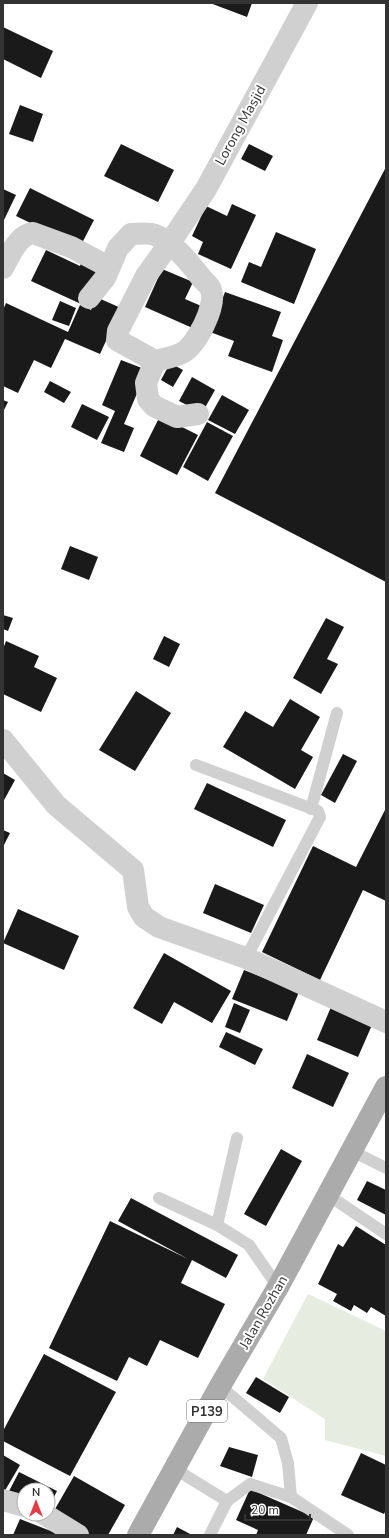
<svg xmlns="http://www.w3.org/2000/svg" width="389" height="1538" viewBox="0 0 389 1538" font-family="'Nunito Sans',sans-serif">
	<rect width="100%" height="100%" fill="#fff"/>
	<polygon fill="#e6ecdf" points="308,1294 386,1331 386,1456 325,1440 325,1419 263,1379"/>
	<g fill="#1a1a1a">
		<polygon points="210,3 252,3 247,17"/>
		<polygon points="3,27 53,51 41,78 3,59"/>
		<polygon points="20,105 43,114 33,142 9,134"/>
		<polygon points="121,144 174,170 158,202 104,176"/>
		<polygon points="249,144 273,156 265,171 241,159"/>
		<polygon points="386,167 386,582 215,493"/>
		<polygon points="30,188 94,220 80,247 16,216"/>
		<polygon points="3,189 16,195 3,222"/>
		<polygon points="232,204 256,215 231,269 198,254 203,242 192,236 206,206 227,216"/>
		<polygon points="276,232 316,249 294,304 241,282 249,262 261,267"/>
		<polygon points="46,250 80,266 82,260 98,268 81,304 31,281"/>
		<polygon points="162,269 193,282 185,299 206,308 197,330 145,307"/>
		<polygon points="225,292 281,312 272,336 283,340 272,372 228,356 234,341 210,332"/>
		<polygon points="96,297 121,308 100,354 65,339 51,368 34,360 18,393 3,386 3,310 6,303 68,332 80,305 91,310"/>
		<polygon points="60,301 76,308 69,326 52,320"/>
		<polygon points="121,360 147,370 124,424 134,428 124,452 101,443 115,411 102,405"/>
		<polygon points="170,363 183,370 173,387 161,380"/>
		<polygon points="192,377 215,390 202,413 179,401"/>
		<polygon points="50,381 71,392 64,403 44,392"/>
		<polygon points="222,395 249,410 235,434 208,420"/>
		<polygon points="3,400 8,402 3,412"/>
		<polygon points="82,404 109,417 97,440 71,427"/>
		<polygon points="160,416 198,435 177,475 140,456"/>
		<polygon points="207,422 233,436 208,481 183,467"/>
		<polygon points="70,546 98,557 89,580 61,569"/>
		<polygon points="3,615 13,618 8,631 3,629"/>
		<polygon points="326,618 344,627 327,659 338,664 321,694 293,678"/>
		<polygon points="164,636 180,644 169,667 153,659"/>
		<polygon points="6,641 39,656 34,667 57,678 41,712 3,694 3,649"/>
		<polygon points="136,691 171,713 135,771 99,750"/>
		<polygon points="290,699 320,717 301,750 313,757 295,789 223,747 245,711 273,727"/>
		<polygon points="343,754 357,761 335,803 321,795"/>
		<polygon points="3,773 15,780 3,802"/>
		<polygon points="207,783 286,820 273,847 194,809"/>
		<polygon points="386,808 386,901 363,890 320,980 262,952 313,846 356,867"/>
		<polygon points="3,830 10,833 3,847"/>
		<polygon points="215,884 264,905 251,933 203,913"/>
		<polygon points="18,909 79,936 64,970 3,943"/>
		<polygon points="164,953 231,991 212,1023 174,1002 162,1024 133,1008"/>
		<polygon points="244,970 299,992 287,1021 232,999"/>
		<polygon points="234,1003 250,1010 240,1033 225,1027"/>
		<polygon points="331,1007 372,1025 358,1057 317,1040"/>
		<polygon points="226,1032 263,1049 255,1065 219,1047"/>
		<polygon points="307,1054 349,1073 333,1107 292,1088"/>
		<polygon points="281,1149 302,1161 266,1226 244,1214"/>
		<polygon points="367,1181 386,1190 386,1215 357,1200"/>
		<polygon points="131,1198 238,1255 226,1278 192,1260 181,1283 225,1304 198,1358 160,1340 147,1366 129,1357 117,1381 49,1348 110,1221 188,1259 118,1221"/>
		<polygon points="356,1226 386,1245 386,1316 371,1307 367,1313 354,1305 351,1311 333,1301 337,1294 318,1284 338,1244 343,1247"/>
		<polygon points="44,1354 116,1392 70,1476 3,1441 3,1431"/>
		<polygon points="256,1377 289,1397 280,1413 246,1393"/>
		<polygon points="229,1447 258,1455 252,1477 220,1466"/>
		<polygon points="361,1453 386,1465 386,1510 384,1514 341,1495"/>
		<polygon points="3,1455 20,1465 3,1494"/>
		<polygon points="19,1472 57,1491 48,1509 48,1490 24,1490 24,1503 7,1495"/>
		<polygon points="74,1476 125,1505 108,1535 86,1535 51,1516"/>
		<polygon points="250,1489 314,1517 306,1535 256,1535 258,1530 236,1520"/>
		<polygon points="20,1519 61,1535 13,1535"/>
		<polygon points="177,1527 192,1535 173,1535"/>
	</g>
	<g fill="none" stroke-linecap="round" stroke-linejoin="round">
		<g stroke="#d0d0d0" stroke-width="12">
			<polyline points="196,765 318,811 320,817 246,958"/>
			<polyline points="311,809 337,713"/>
			<polyline points="237,1138 217,1225 249,1245 278,1287"/>
			<polyline points="352,1151 386,1168"/>
			<polyline points="328,1195 386,1234"/>
			<polyline points="159,1198 217,1225"/>
			<polyline points="220,1386 281,1438 288,1463 291,1497"/>
			<polyline points="175,1469 227,1501 210,1535"/>
			<polyline points="227,1501 250,1484 291,1497 348,1535"/>
		</g>
		<g stroke="#d0d0d0" stroke-width="22">
			<path d="M3,268C10,255 18,235 33,233L71,247L109,267"/>
			<path d="M89,298L105,278L118,248L131,234C138,234 148,232 155,235C173,241 192,266 203,280C206,283 210,286 211,290C217,306 196,346 182,353C174,357 164,359 155,361L146,383L148,399L154,406L177,417L198,414"/>
			<polyline points="155,361 117,340 118,331 146,276 169,244 206,189 307,3"/>
			<polyline points="3,740 56,805 133,870 138,907 144,917 159,927 246,958 386,1022"/>
			<polyline points="3,1500 24,1506"/>
			<polyline points="44,1514 78,1535"/>
		</g>
		<polyline stroke="#ababab" stroke-width="22" points="138,1535 220,1386 278,1287 386,1087"/>
	</g>
	<g text-anchor="middle" stroke-width="4" stroke-linejoin="round" paint-order="stroke">
		<rect fill="#fff" stroke="#707070" stroke-width="1" x="187" y="1400" width="40" height="22" rx="3"/>
		<g font-size="13" font-weight="bold" fill="#333">
			<text x="207" y="1416">P139</text>
		</g>
		<g font-size="14" fill="#333" stroke="#fff">
			<text transform="translate(240 125) rotate(-61)" y="5">Lorong Masjid</text>
			<text transform="translate(263 1312) rotate(-60)" y="5">Jalan Rozhan</text>
		</g>
	</g>
	<rect width="389" height="1538" fill="none" stroke="#333333" stroke-width="8"/>
	<g transform="translate(36 1502)"><circle r="19" fill="#ffffff" stroke="#adadad"/>
	<path d="M0-3L7 15L0 10L-7 15Z" fill="#e63946"/>
	<text y="-6" font-size="11" font-weight="bold" text-anchor="middle" fill="#333333">N</text>
	</g>
	<path d="M245 1514v6h65v-6" fill="none" stroke="#333333" stroke-width="2"/>
	<text x="251" y="1514" font-size="12" fill="#333333" stroke="#ffffff" stroke-width="3" paint-order="stroke">20 m</text>
</svg>
